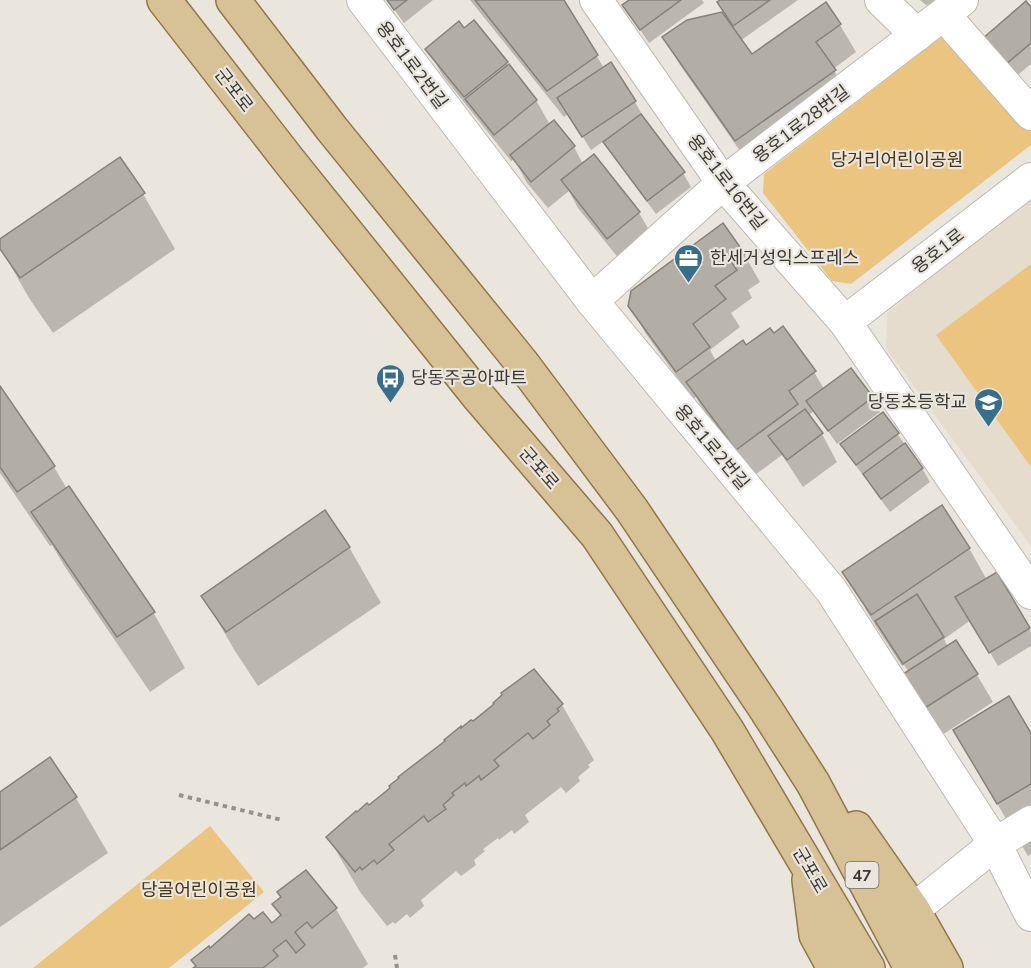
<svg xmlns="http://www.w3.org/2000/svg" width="1031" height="968" viewBox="0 0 1031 968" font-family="'Nunito Sans','Noto Sans KR',sans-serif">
	<rect width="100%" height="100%" fill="#eae5dd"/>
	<polygon fill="#e5dccd" points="1031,197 1031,546 886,348 887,313"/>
	<g fill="#ebc580">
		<polygon points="942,36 955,36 1031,130 1031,145 851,284 832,281 763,193 764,174"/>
		<polygon points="1031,264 1031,467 936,335"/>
		<polygon points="210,826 264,892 169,968 33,968"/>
	</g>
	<g fill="#0003">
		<polygon points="387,0 433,0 404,23"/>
		<polygon points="470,0 562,0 604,68 635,102 643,116 641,117 683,173 691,187 656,214 613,156 604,141 591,150 568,114 564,117"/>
		<polygon points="627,0 702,0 704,3 649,43 624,6 628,2"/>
		<polygon points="723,0 798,0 740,41 751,56 826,4 840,25 856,52 833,69 850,98 752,168 680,65 664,38 729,21 719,3"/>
		<polygon points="920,0 947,0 944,3 926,5"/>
		<polygon points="1031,9 1031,64 1013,79 992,54"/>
		<polygon points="427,49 506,63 536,100 550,125 553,122 574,147 583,164 639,213 655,240 624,265 578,208 569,191 548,208 527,183 514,159 511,161 443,76"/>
		<polygon points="143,194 175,249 53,333 29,298 0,247 0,241"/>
		<polygon points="744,254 760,282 748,290 752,298 731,313 740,327 710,350 716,361 746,347 814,372 824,389 851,370 872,398 880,412 837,444 814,411 808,416 822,434 837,462 803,487 782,455 752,477 703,410 696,397 693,399 646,334 630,306"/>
		<polygon points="0,388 54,467 67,489 153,612 185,668 150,692 65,567 52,545 50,546 0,473"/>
		<polygon points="883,414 922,468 930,482 890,512 873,489 866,477 865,478 850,458 842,444"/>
		<polygon points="349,547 381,603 258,686 235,651 203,596"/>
		<polygon points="969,548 987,580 996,574 1031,632 1031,646 998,666 971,620 944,639 948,647 977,675 993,702 942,735 921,702 909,672 904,665 902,666 875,625 844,572"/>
		<polygon points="534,671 562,705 594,760 588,765 590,767 578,777 580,781 566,793 561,787 525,815 529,822 514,834 512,830 499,840 498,838 483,849 485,851 474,860 476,865 461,876 456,871 421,900 424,906 410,918 407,914 395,924 393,922 387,926 360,892 328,837 369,807 472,723"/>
		<polygon points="1031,736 1031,854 1028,856 985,783"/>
		<polygon points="0,793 76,798 108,853 0,927"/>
		<polygon points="274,905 336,909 368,964 363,968 196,968 209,950 254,921 271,925 282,917"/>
	</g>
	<g fill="#b2aea6" stroke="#86827b" stroke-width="1.5">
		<polygon points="387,0 407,0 394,10"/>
		<polygon points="475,0 564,0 598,55 547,91"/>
		<polygon points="629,0 681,0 640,30 622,5"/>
		<polygon points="720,0 770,0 733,26 717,2"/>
		<polygon points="1026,1 1031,7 1031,43 1004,66 982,39"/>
		<polygon points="826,2 841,24 816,42 836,70 735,141 662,37 687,20 722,12 752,54"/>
		<polygon points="474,20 508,62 464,97 425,49 459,21 464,28"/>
		<polygon points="611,62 636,101 582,137 557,98"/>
		<polygon points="509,64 537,100 494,135 465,99"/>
		<polygon points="641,114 685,172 647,201 603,142"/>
		<polygon points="554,120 575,146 531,182 510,155"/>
		<polygon points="594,154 640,212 607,239 561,180"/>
		<polygon points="120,157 145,193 20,278 0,249 0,239"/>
		<polygon points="723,223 745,254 732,263 737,270 715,286 726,299 693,324 710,347 676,372 628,306 631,291"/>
		<polygon points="783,326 816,371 789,391 798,404 736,450 686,382 743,340 746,345 770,328 774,333"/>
		<polygon points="851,368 873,397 828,431 806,401"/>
		<polygon points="0,386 55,466 17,492 0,467"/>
		<polygon points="805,409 823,433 787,460 768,436"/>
		<polygon points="883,412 899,433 856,465 840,444"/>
		<polygon points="905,443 923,468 881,499 863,474"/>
		<polygon points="69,486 155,612 117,637 31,512"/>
		<polygon points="942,505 970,548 871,615 842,572"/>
		<polygon points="325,510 350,547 226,632 201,596"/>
		<polygon points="997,572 1030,628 989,653 955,597"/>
		<polygon points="917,594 944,637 903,664 875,621"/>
		<polygon points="956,640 978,674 925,708 903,674"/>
		<polygon points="534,669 563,704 557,709 559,711 547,721 550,725 533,739 528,733 494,760 499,766 481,780 479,776 466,786 465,783 452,793 454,795 443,805 446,809 428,822 424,816 389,844 394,850 377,864 374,860 362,870 360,867 355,872 326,837 356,811 357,812 367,803 369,805 390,788 389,786 399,778 398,777 445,741 444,740 461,726 461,728 471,720 473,721 494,704 493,703 502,695 501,693"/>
		<polygon points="1009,696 1031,733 1031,784 997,804 953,730"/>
		<polygon points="50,757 77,797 0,850 0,792"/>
		<polygon points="306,870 337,908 312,928 307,922 295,932 305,945 296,953 286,940 273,950 278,956 263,968 193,968 196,966 191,960 209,946 210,948 249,914 254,919 263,912 272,923 281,915 272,904 281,897 277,892"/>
	</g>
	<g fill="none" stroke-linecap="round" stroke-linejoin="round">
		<defs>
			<g id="minor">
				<polyline points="363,0 592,301 831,590 995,844 1031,915"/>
				<polyline points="596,0 723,183 845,322 1031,593"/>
				<polyline points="881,0 917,35"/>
				<polyline points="944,15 1031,114"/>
				<polyline points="592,301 723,183 962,0"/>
				<polyline points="845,322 1031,179"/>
				<polyline points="913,910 995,844 1031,822"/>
			</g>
			<g id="major">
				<polyline points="164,0 290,162 478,396 597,535 727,730 868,968"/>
				<polyline points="233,0 332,129 522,363 632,510 765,708 813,783 911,968"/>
				<polyline points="856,828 913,910 946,968"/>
				<polyline points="809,880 816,935 834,968"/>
			</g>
		</defs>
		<use href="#minor" stroke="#bfbab2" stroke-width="34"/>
		<use href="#major" stroke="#907748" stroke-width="36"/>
		<g stroke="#95918c" stroke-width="4" stroke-dasharray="4.5 4.5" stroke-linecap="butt">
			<polyline points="179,795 282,820"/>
			<polyline points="395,955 397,968"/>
		</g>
		<use href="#minor" stroke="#fff" stroke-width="32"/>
		<use href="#major" stroke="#d7c197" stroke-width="33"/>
	</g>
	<defs>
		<symbol id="office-pin" viewBox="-11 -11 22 30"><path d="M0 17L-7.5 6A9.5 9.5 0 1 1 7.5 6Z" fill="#376e89" stroke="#eae5dd"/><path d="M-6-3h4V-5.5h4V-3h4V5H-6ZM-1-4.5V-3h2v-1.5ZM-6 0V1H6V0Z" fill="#fff"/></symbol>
		<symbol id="bus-pin" viewBox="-11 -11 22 30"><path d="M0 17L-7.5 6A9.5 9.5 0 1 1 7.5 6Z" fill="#376e89" stroke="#eae5dd"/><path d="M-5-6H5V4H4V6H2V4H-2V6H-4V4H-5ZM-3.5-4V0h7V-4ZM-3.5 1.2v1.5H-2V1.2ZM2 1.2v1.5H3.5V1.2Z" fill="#fff"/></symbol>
		<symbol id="school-pin" viewBox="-11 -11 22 30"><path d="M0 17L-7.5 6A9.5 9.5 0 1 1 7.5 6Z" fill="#376e89" stroke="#eae5dd"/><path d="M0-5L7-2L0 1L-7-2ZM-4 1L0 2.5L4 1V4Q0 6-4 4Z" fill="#fff"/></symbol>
	</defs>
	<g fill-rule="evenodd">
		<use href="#office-pin" x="672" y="242" width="33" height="45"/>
		<use href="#bus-pin" x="374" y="362" width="33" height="45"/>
		<use href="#school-pin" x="972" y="386" width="33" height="45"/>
	</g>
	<g text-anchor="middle" stroke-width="4.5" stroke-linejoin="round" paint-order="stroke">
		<rect fill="#eae5dd" stroke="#706d69" stroke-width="1.5" x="845.5" y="862" width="33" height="26" rx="4.5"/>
		<g font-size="16" font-weight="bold" fill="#3c3a37">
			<text x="862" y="881">47</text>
		</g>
		<g font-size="18" fill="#3c3a37" stroke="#eae5dd">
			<text transform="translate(412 65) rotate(53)" y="6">용호1로2번길</text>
			<text transform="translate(234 90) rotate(52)" y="6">군포로</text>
			<text transform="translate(801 124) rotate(-37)" y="6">용호1로28번길</text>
			<text transform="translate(727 182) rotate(52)" y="6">용호1로16번길</text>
			<text transform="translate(938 251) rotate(-38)" y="6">용호1로</text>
			<text transform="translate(712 447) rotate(50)" y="6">용호1로2번길</text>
			<text transform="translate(539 468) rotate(49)" y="6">군포로</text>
			<text transform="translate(810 870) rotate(60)" y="6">군포로</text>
		</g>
		<g font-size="18" fill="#483511" stroke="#eae5dd">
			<text x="897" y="166">당거리어린이공원</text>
			<text x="199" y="896">당골어린이공원</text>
		</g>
		<g font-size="18" fill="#3c3a37" stroke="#eae5dd" text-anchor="start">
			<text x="710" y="264">한세거성익스프레스</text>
			<text x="411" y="384">당동주공아파트</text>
			<text x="967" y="408" text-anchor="end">당동초등학교</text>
		</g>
	</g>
</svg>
